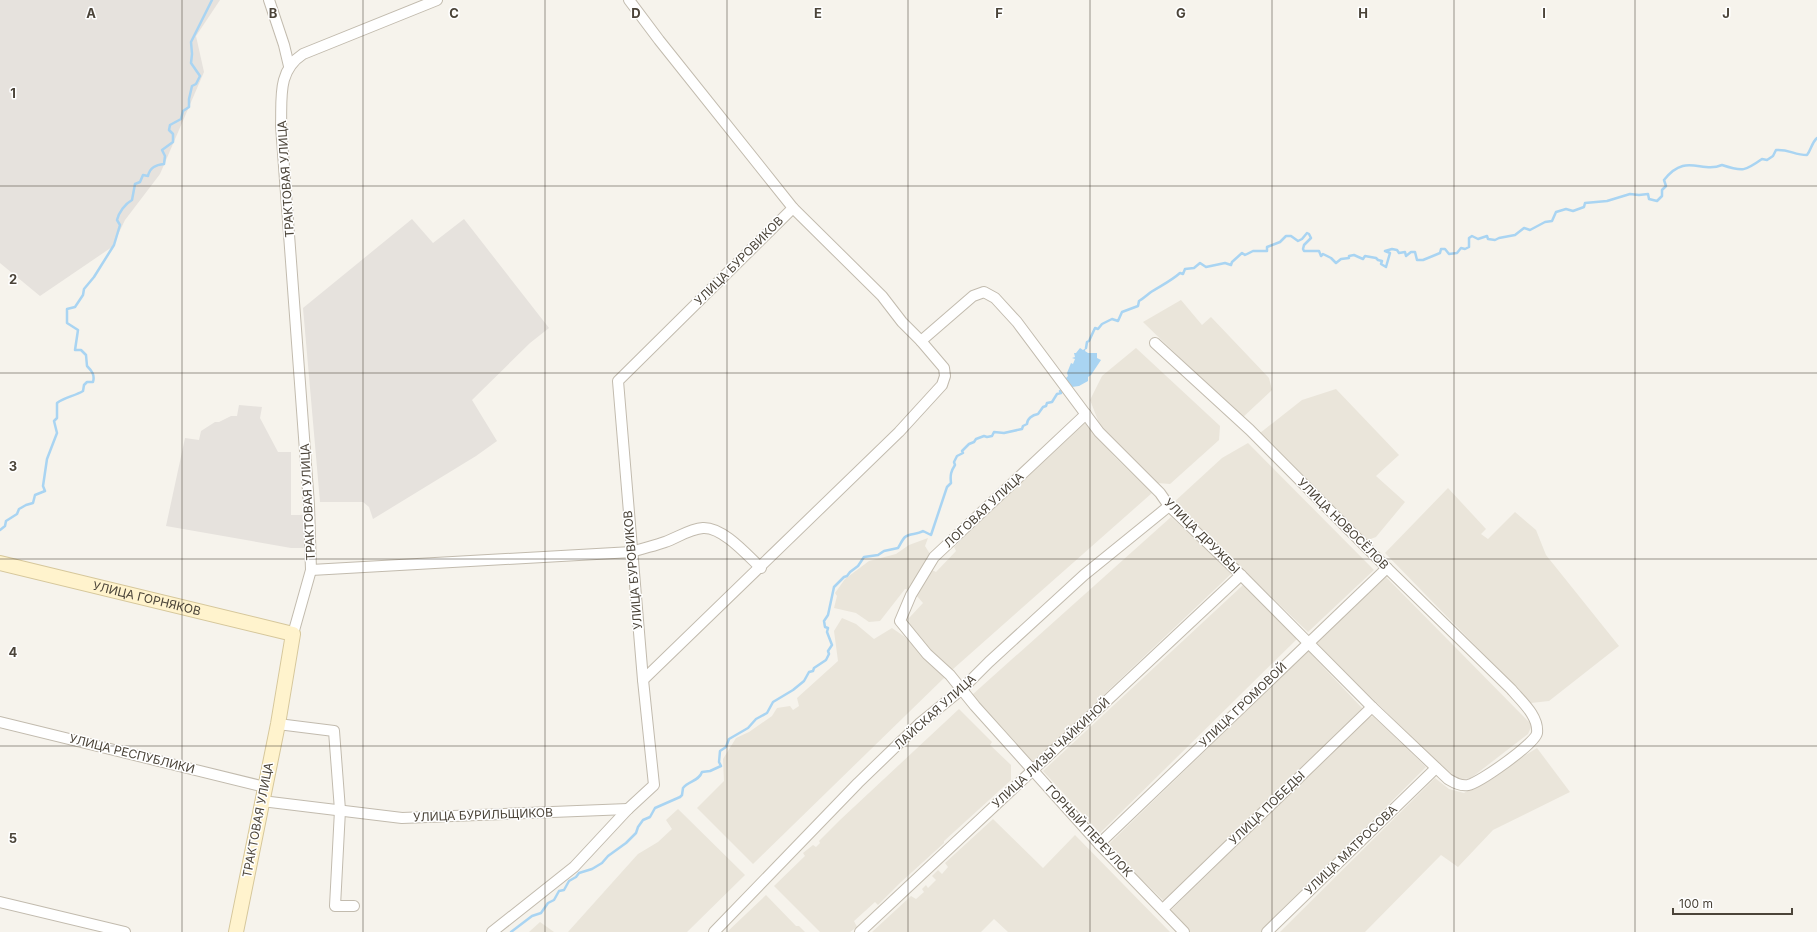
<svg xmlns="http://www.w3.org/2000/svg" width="1817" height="932" viewBox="0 0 1817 932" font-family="Inter,sans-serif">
	<rect width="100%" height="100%" fill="#f6f3ec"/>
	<g fill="#eae5da">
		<polygon points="1181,300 1202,325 1211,317 1269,378 1272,390 1242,418 1143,322"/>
		<polygon points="1136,348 1220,426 1219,440 1170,484 1157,483 1101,428 1090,400 1102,376"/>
		<polygon points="1336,389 1399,455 1376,476 1405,502 1376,537 1368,540 1260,433 1302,400"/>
		<polygon points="1084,422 1115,457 1152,493 952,670 936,657 910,628 909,618 923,603 916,595 932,570 936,572 956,551 954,547"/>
		<polygon points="1248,443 1374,570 1308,632 1173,503 1222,458"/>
		<polygon points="1448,488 1486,529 1481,534 1488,539 1515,512 1536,530 1546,555 1619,646 1549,701 1531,703 1385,553"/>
		<polygon points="1171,517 1232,573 1032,763 972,695"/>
		<polygon points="928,538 925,546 930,554 909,590 905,589 880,621 869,622 856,613 834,608 837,596 835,593 845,579 869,561 896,554 909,545"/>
		<polygon points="1385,576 1532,725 1528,734 1471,778 1456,780 1315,643"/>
		<polygon points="1243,585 1298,638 1100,833 1043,771"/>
		<polygon points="842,618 856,624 874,639 892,628 905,637 945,677 753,864 697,808 724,781 723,759 736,738 749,732 772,716 777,708 790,706 793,710 799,706 797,698 838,661 834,631"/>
		<polygon points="1308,651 1363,709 1164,901 1134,872 1109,844"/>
		<polygon points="959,709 992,742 990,745 1011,765 1011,780 944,841 944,843 901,882 878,905 875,902 854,921 857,927 850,932 820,932 774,886 805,856 803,853 813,845 816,847 820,843 819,841 840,820"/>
		<polygon points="1373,716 1426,767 1261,932 1190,932 1172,914 1171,910 1368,718"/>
		<polygon points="1537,748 1570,792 1493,830 1458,867 1441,855 1365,932 1280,932 1435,778 1449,789 1464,793"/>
		<polygon points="678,809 745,875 687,932 568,932 638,854 658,842 672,829 666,820"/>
		<polygon points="993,819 1043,868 1075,835 1170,932 1008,932 994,919 981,932 872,932 911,896 916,899 924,892 922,889 926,885 928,888 936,880 932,876 938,870 942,874 948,867 945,863"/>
		<polygon points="766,895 796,926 799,926 805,932 727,932"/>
		<polygon points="540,922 554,932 529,932"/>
	</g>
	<g fill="#e6e2dd">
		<polygon points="0,0 220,0 196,36 204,72 160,174 125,220 112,247 40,296 0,263"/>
		<polygon points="412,219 433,243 464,219 549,328 530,343 472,400 497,441 476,456 373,519 369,507 363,502 320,502 303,308"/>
		<polygon points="239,405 262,407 260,418 278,452 291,452 291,515 305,515 306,548 291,548 166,526 185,438 199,440 201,431 215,422 219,422 231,416 237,416"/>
	</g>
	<polygon fill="#a9d4f2" points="1080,348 1083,350 1086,348 1085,351 1088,353 1097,353 1097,358 1101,360 1091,375 1088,377 1088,381 1079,386 1072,387 1070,384 1068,385 1065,379 1068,376 1067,373 1071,363 1073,364 1075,359 1072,358 1075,357 1074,353 1076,353"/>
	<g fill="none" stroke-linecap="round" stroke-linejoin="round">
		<g stroke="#a9d4f2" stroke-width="2.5">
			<path d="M1086,348L1087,342L1089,341L1095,328L1098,329L1102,324L1112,319L1118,321L1122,312L1138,306L1139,301C1144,298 1147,295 1151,292C1162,285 1171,281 1180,273L1183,274L1185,269L1194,268L1200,263L1206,267L1225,263L1231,265L1232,262L1242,253L1245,255L1253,251H1267V247L1280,242L1286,236H1291L1298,241L1302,239L1307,233L1309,234L1311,238L1304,245L1303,249L1304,251H1319L1321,256L1323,254L1331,258L1336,263L1341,259L1349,258V256L1354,255L1363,259L1365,256L1376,258L1378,260L1382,261L1381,264L1386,267L1390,253L1385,251L1392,249L1397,250L1399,253L1405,252L1406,256L1411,252H1415L1417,260H1423L1440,253L1441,249H1445L1449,254L1457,253L1461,248L1465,249L1469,247V238L1472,236L1478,239L1487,236L1488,239L1495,240L1499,238L1515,235L1524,228L1530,230L1545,222L1552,221L1556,212L1566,209L1573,211L1584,207L1585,203L1607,201L1630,194L1639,195L1648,194L1649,199L1657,201L1662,196V190L1666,186L1664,180C1686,152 1701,174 1722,165C1743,172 1745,171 1762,159L1767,160L1773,156L1776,150C1789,149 1794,155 1807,155C1811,150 1812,142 1817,138"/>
			<path d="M0,530L5,526L6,521L17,514L19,509L26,505L33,503L35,495L45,491L43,486L47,459L57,433L54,421L57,418V403C65,397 75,396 83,391L84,385L87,382H93C95,375 92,371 87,366L86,355L81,350H75L78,330L67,323V309L75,307L83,295L84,289L94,277L114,245L120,225L117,220C119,212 125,204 132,200L135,184L140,182L143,175L148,176C150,167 156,165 164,164L165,156L162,150L173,142V134L169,130L170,125L181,119L183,111L189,107V99L192,86L196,84L200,76L191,63L192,54L191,42L212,0"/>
			<path d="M511,932L532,916L541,913L548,903L554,900L559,891L564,890L569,881L576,877L579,873L592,869L602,863L608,856L626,843L636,833L638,827L643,820L650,817L655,808L680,797L682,795L683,788C689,781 699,781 702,772L710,771L721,766L719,762L720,751L726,747L729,739L748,728L756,719L767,713L773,702L793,690L804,681L809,672L813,671L814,668L826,660L829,654L828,651L832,645L827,632L828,628L825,627L824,621L828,615L834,587L844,577L847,576L850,572L858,566L864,557L878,555L884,551L898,548C900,545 902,540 905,537C910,533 917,535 923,531L931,535L947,487L951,483C950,475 951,471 955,465L954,462L957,456L963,453L962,451L969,444L974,442L976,439L984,436L987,437L992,436L994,432L1004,433L1022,429L1023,426L1027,424C1027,419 1032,415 1038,414L1043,407L1046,406L1047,403L1052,402L1057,394L1061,393L1060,391"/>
		</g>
		<defs>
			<g id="street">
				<polyline points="269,0 284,45 289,66"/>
				<polyline points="629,0 659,40 793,208 882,296 902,322 921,341 944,368 945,376 942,385 899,432 643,680"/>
				<path d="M921,341L973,296L984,292L995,298L1017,322L1099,432L1160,493L1169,506L1241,575L1372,707L1448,779C1455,783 1460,786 1468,785C1479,783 1535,744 1537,733C1539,716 1521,701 1511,689L1387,568L1250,430L1155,343"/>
				<polyline points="1086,414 934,557 911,595 900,621 927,654 950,675 975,706 1099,844 1184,932"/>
				<path d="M311,570L632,552C643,548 654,546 665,542C677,538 689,529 703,528C723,527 747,555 761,568"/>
				<path d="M293,634L311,570L309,505L281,126C282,98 277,71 303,54L437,0"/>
				<polyline points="0,722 265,787"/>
				<polyline points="278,724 334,731 340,810 335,906 354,906"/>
				<polyline points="262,801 402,818 628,809"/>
				<polyline points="1099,844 1387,568"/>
				<polyline points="0,902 125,932"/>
				<polyline points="1163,909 1372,707"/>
				<polyline points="492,932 574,867 628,809 654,785 643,680 618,381 793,208"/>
				<polyline points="714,932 858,783 919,724 962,689 989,662 1084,575 1169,506"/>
				<polyline points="860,932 1241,575"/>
				<polyline points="1267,932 1436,768"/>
			</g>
			<g id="secondary">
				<path id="s1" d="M0,563L293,634L278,724L236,932"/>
			</g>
		</defs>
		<use href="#street" stroke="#c2bbae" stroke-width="12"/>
		<use href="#secondary" stroke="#d6c79b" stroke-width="16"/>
		<use href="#street" stroke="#fff" stroke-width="10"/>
		<use href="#secondary" stroke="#fff3cd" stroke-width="14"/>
	</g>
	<path fill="none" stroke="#4b4439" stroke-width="1" stroke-opacity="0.55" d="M182,0V932M363,0V932M545,0V932M727,0V932M908,0V932M1090,0V932M1272,0V932M1454,0V932M1635,0V932M0,186H1817M0,373H1817M0,559H1817M0,746H1817"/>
	<g text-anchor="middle" stroke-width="3" stroke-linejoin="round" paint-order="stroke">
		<g font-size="12" fill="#4b4439" stroke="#fff">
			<text transform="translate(286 179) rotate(-94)" y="4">ТРАКТОВАЯ УЛИЦА</text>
			<text transform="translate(739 261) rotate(-45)" y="4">УЛИЦА БУРОВИКОВ</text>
			<text transform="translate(308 502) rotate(-93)" y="4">ТРАКТОВАЯ УЛИЦА</text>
			<text transform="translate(984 510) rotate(-43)" y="4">ЛОГОВАЯ УЛИЦА</text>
			<text transform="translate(1343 524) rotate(45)" y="4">УЛИЦА НОВОСЁЛОВ</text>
			<text transform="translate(1202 536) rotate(45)" y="4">УЛИЦА ДРУЖБЫ</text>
			<text transform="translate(633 570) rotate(-95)" y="4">УЛИЦА БУРОВИКОВ</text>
			<text dy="4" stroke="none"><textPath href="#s1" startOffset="151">УЛИЦА ГОРНЯКОВ</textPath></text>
			<text transform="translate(1243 705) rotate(-44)" y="4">УЛИЦА ГРОМОВОЙ</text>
			<text transform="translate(935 712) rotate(-42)" y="4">ЛАЙСКАЯ УЛИЦА</text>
			<text transform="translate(1051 753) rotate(-43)" y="4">УЛИЦА ЛИЗЫ ЧАЙКИНОЙ</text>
			<text transform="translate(132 754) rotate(14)" y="4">УЛИЦА РЕСПУБЛИКИ</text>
			<text transform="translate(1267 808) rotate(-44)" y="4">УЛИЦА ПОБЕДЫ</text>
			<text transform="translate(483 815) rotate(-2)" y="4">УЛИЦА БУРИЛЬЩИКОВ</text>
			<text transform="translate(258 820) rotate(-79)" y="4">ТРАКТОВАЯ УЛИЦА</text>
			<text transform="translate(1089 831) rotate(47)" y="4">ГОРНЫЙ ПЕРЕУЛОК</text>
			<text transform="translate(1351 850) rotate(-44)" y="4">УЛИЦА МАТРОСОВА</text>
		</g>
	</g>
	<g font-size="13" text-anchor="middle" font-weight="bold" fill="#4b4439" stroke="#fff" stroke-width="3" stroke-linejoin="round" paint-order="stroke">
		<text x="91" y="18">A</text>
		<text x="273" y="18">B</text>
		<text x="454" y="18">C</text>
		<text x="636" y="18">D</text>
		<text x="818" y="18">E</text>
		<text x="999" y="18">F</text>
		<text x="1181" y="18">G</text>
		<text x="1363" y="18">H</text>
		<text x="1544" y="18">I</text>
		<text x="1726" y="18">J</text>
		<text x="13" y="98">1</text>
		<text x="13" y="284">2</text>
		<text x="13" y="471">3</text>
		<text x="13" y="657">4</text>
		<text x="13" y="843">5</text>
	</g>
	<path d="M1673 908v6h119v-6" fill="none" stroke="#4b4439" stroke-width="2"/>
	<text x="1679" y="908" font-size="12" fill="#4b4439" stroke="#ffffff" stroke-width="3" paint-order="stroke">100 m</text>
</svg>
